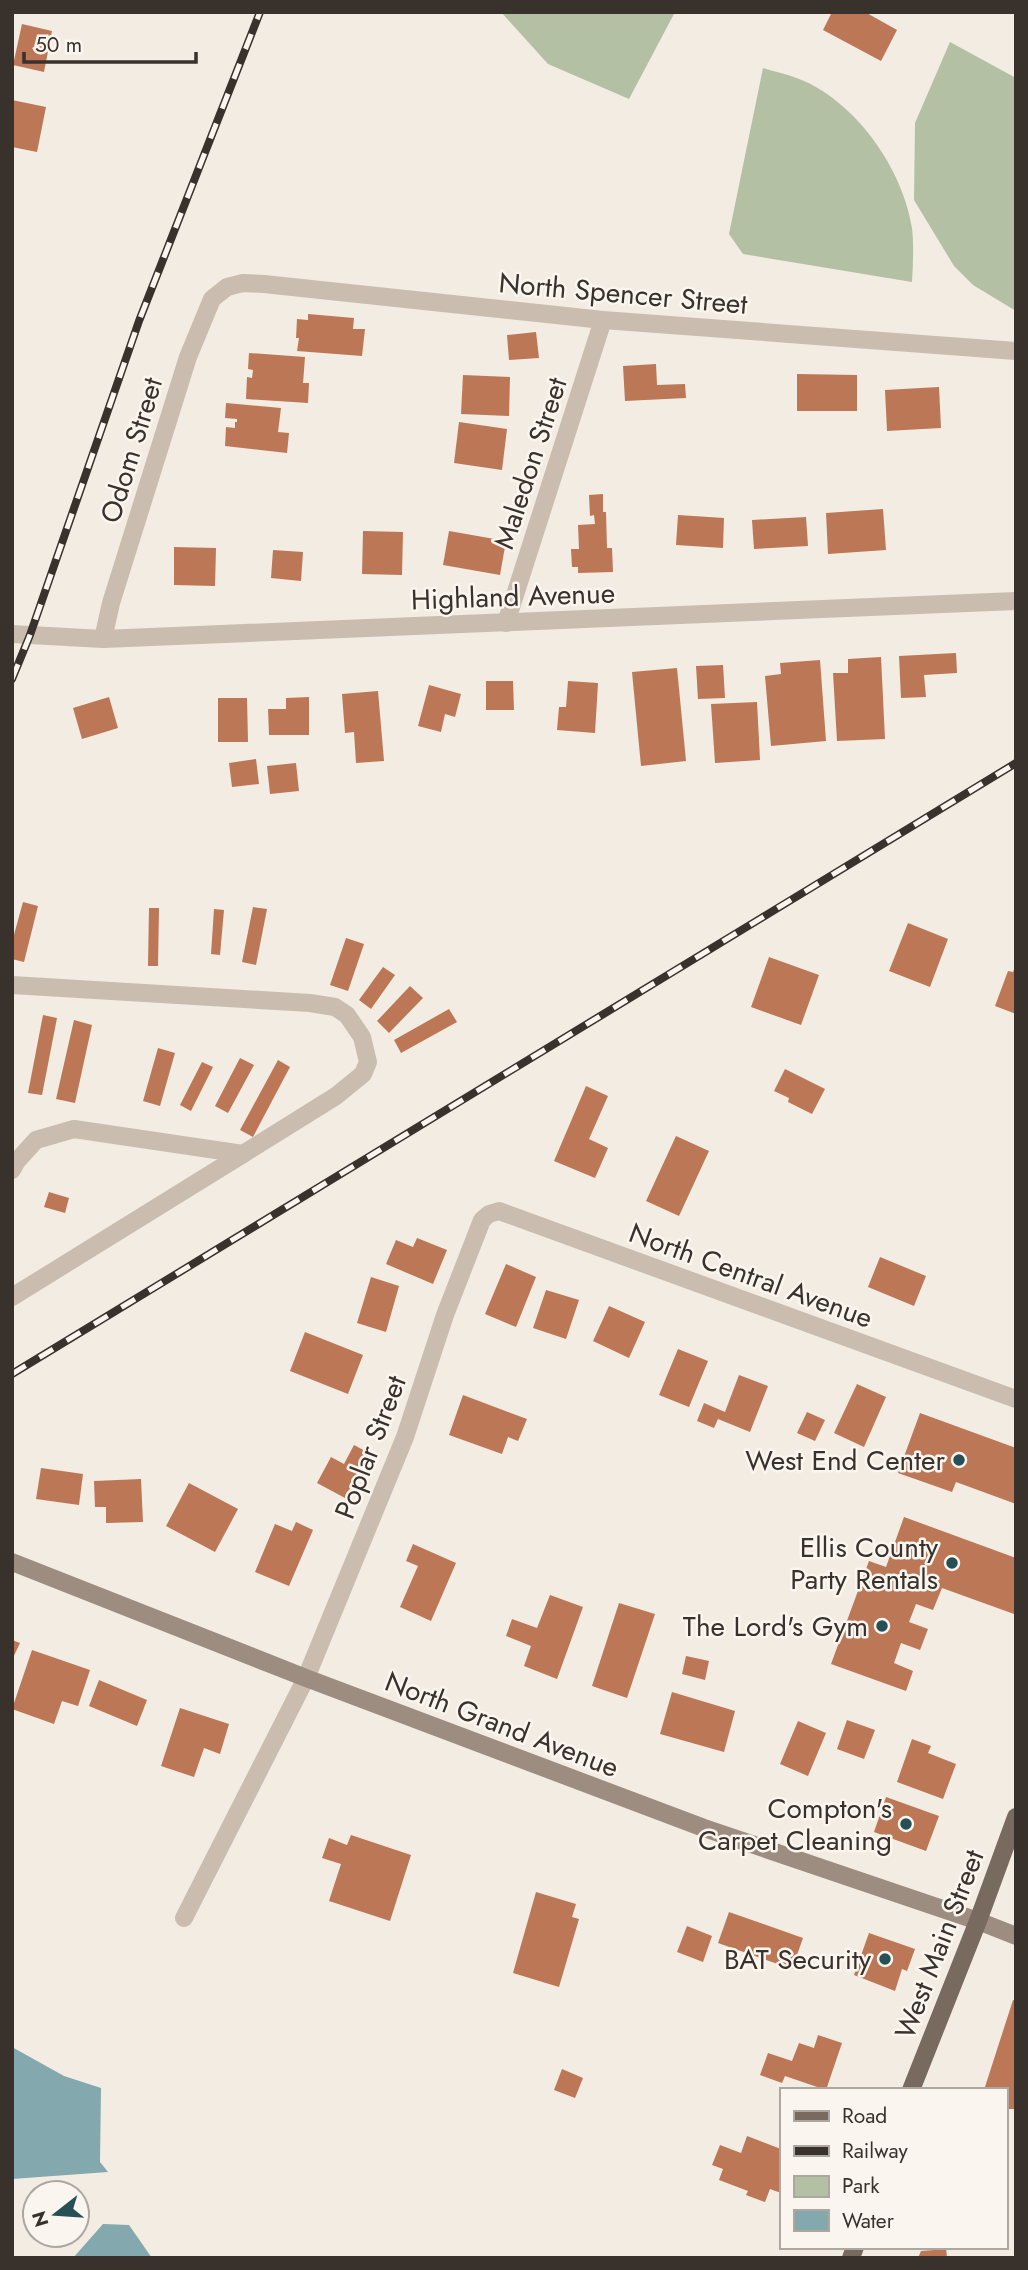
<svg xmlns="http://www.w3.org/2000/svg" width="1028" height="2270" viewBox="0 0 1028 2270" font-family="Jost,sans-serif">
	<rect width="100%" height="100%" fill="#f2ece2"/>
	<g fill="#b4c0a3">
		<polygon points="501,12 675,12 629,99 548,64"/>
		<polygon points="950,42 1016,78 1016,311 973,285 954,266 914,200 915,123"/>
		<path d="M763,68C776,72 791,75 804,81C858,105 903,170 912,228C914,245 913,264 912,282L743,254L729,234Z"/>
	</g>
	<g fill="#83a8ad">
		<polygon points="12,2047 64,2076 101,2088 100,2162 108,2172 12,2179"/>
		<polygon points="103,2224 129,2225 152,2258 73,2258"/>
	</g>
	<g fill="#bc7757">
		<polygon points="832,12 865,12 897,30 881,61 823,30"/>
		<polygon points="22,24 52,31 44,72 13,65"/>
		<polygon points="12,100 46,107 37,152 12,147"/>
		<polygon points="308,314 354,318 353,329 365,329 362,356 297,351 299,338 296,338 297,319 308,320"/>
		<polygon points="536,332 539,358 509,360 507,335"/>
		<polygon points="249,353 305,357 303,383 309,383 308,403 246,399 247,377 252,378 253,370 248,369"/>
		<polygon points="656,364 657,385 685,384 686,398 625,401 623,366"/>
		<polygon points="797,374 857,375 857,411 797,411"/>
		<polygon points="463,375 510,377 509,416 461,414"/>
		<polygon points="939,387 941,428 887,431 885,390"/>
		<polygon points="226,403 281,408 278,432 289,433 287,453 225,446 226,427 235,428 235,422 237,422 237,419 225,418"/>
		<polygon points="459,422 507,429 502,470 454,463"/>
		<polygon points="603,494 603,512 606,512 607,548 612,548 613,572 578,573 578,567 572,567 571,549 579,549 578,525 595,524 594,515 590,516 589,495"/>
		<polygon points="883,509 886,550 828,554 826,513"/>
		<polygon points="678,515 724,518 723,548 676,545"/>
		<polygon points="806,517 808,546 754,549 752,520"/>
		<polygon points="363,531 403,532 402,575 362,574"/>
		<polygon points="449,531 506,541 500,575 443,565"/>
		<polygon points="174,547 216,548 215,586 174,585"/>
		<polygon points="273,550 303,552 301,581 271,578"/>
		<polygon points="956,653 957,673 924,675 926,697 901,698 899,656"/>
		<polygon points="881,657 885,739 837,741 833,673 848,673 848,659"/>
		<polygon points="820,660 826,741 771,746 765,676 781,674 780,663"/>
		<polygon points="723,665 725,698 698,699 696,666"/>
		<polygon points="677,668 686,761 641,766 632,672"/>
		<polygon points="486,681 513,681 514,710 486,710"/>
		<polygon points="568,681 598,683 595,733 557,730 559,707 566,707"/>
		<polygon points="429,685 461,694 455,717 445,714 441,732 418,726"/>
		<polygon points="378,691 384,761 356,763 354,732 345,733 342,694"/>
		<polygon points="109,697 118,728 82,739 73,708"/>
		<polygon points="309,697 309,735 269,735 268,709 286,709 286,698"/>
		<polygon points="218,698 247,698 248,742 218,742"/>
		<polygon points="757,702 760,760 715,763 711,704"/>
		<polygon points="256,759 259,784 232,787 229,763"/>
		<polygon points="296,763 299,791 270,794 267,766"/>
		<polygon points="23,902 38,906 24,962 12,959 12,942"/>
		<polygon points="253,907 267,909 256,965 242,962"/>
		<polygon points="149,908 159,908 158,966 148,966"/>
		<polygon points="214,909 224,910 220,955 211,954"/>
		<polygon points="908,923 948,939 930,987 889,971"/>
		<polygon points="346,938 364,944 348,991 330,985"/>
		<polygon points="769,957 819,975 801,1025 751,1007"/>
		<polygon points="383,967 395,975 371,1009 359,1000"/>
		<polygon points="1015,967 1016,967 1016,1014 995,1006 1008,971 1013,972"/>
		<polygon points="410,986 423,998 389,1033 377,1021"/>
		<polygon points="449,1009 457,1022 401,1053 394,1040"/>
		<polygon points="43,1015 57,1018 42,1095 28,1093"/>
		<polygon points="74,1020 92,1025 75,1103 56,1099"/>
		<polygon points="158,1048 175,1053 160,1106 143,1101"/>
		<polygon points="240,1058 254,1065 228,1113 215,1106"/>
		<polygon points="278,1060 290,1067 253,1137 240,1130"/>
		<polygon points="202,1062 213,1067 191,1111 180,1105"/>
		<polygon points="785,1069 825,1089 812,1114 788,1102 789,1098 774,1091"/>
		<polygon points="586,1086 608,1096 589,1139 608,1148 595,1178 554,1161"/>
		<polygon points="676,1136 709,1151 679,1216 646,1201"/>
		<polygon points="49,1192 69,1198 65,1213 44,1207"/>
		<polygon points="417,1238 447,1250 433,1284 386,1264 396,1240 413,1247"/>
		<polygon points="880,1257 926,1276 914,1306 868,1287"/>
		<polygon points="506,1264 536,1277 516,1327 485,1314"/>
		<polygon points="371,1277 399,1286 386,1332 357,1323"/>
		<polygon points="546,1290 579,1300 566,1339 533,1328"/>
		<polygon points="609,1306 645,1322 629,1358 593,1341"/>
		<polygon points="305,1332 363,1355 348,1394 290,1371"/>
		<polygon points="678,1349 708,1361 689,1407 659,1395"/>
		<polygon points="739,1375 768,1386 750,1432 718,1419 714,1428 697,1421 704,1403 725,1412"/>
		<polygon points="857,1384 886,1397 864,1447 834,1433"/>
		<polygon points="463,1395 527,1419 518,1441 508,1437 502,1454 449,1435"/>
		<polygon points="807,1412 825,1420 815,1441 797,1433"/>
		<polygon points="920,1413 1016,1448 1016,1504 956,1482 952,1492 898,1473"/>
		<polygon points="354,1445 369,1453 345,1498 317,1483 331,1457 344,1464"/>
		<polygon points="41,1468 83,1474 79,1505 36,1499"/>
		<polygon points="141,1479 143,1522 106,1523 106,1507 95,1507 94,1481"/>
		<polygon points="189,1483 238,1509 215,1552 166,1526"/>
		<polygon points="904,1517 1016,1558 1014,1614 942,1588 933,1610 916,1604 909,1622 928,1629 920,1650 901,1643 894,1663 913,1671 906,1691 831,1664 869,1561 886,1567"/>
		<polygon points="296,1522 313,1530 289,1586 255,1572 275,1524 292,1531"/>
		<polygon points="413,1544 456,1563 431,1621 400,1607 418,1566 406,1561"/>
		<polygon points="550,1595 583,1607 557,1679 524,1666 531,1646 506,1636 512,1619 537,1628"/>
		<polygon points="619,1603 655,1614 627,1698 592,1686"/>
		<polygon points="12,1640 20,1643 12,1660"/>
		<polygon points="32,1650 90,1670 78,1706 62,1701 54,1724 12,1709"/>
		<polygon points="686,1656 709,1661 705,1680 682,1674"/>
		<polygon points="99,1680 147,1700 137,1726 89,1706"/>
		<polygon points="672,1692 735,1711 724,1752 660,1734"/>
		<polygon points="180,1708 229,1724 220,1754 204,1748 194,1777 161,1766"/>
		<polygon points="847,1720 875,1730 864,1759 837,1749"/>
		<polygon points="798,1721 826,1733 808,1776 780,1764"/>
		<polygon points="912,1739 931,1746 928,1753 956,1764 943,1799 897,1782"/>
		<polygon points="886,1797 939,1816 926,1851 874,1832"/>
		<polygon points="351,1835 411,1855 390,1921 329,1901 341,1864 322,1858 329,1838 347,1845"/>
		<polygon points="536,1892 576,1904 572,1917 579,1919 559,1987 513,1973"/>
		<polygon points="729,1912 803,1938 792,1969 718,1943"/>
		<polygon points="687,1926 712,1936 703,1962 677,1952"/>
		<polygon points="869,1933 915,1949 907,1971 902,1969 895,1991 854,1975"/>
		<polygon points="1013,2000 1016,2001 1016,2109 1005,2109 1005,2090 984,2090"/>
		<polygon points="818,2035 842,2043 826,2090 785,2076 782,2083 760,2075 768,2053 792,2061 799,2043 814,2048"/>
		<polygon points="562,2069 583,2078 575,2098 554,2090"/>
		<polygon points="747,2136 781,2149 781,2193 770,2189 765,2202 746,2195 748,2191 719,2180 723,2169 712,2165 720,2145 741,2153"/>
		<polygon points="935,2247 946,2247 947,2258 918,2258 921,2251 934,2250"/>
	</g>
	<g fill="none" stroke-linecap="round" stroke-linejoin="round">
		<g stroke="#cabdaf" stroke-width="18">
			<polyline points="506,623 603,320"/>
			<polyline points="12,634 103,639 1016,601"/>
			<polyline points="103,639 111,603 188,357 212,299 227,287 243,283 264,284 603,320 1016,351"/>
			<polyline points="12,985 310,1003 335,1007 347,1015 362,1037 368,1062 363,1074 336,1096 243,1154 74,1129 36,1140 17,1161 12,1170"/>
			<polyline points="12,1297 243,1154"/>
			<polyline points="184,1918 306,1678 405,1437 445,1315 482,1220 489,1214 499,1211 1016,1399"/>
		</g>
		<polyline stroke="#9d8d80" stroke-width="18" points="12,1562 306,1678 704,1828 978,1921 1016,1936"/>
		<g stroke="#796a5f" stroke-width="18">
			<polyline points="911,2090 978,1921 1016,1817"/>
			<polyline points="851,2258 855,2247"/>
		</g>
		<defs>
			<g id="rail">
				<polyline points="12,679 30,635 139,321 260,12"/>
				<polyline points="12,1374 1016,763"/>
			</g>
		</defs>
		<use href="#rail" stroke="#39312c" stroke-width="8"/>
		<use href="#rail" stroke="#faf5ef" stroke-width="5" stroke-dasharray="16" stroke-linecap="butt"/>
	</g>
	<g fill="#255057" stroke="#faf5ef" stroke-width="2.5">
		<circle cx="959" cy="1460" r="7"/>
		<circle cx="952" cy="1563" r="7"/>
		<circle cx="882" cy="1626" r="7"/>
		<circle cx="906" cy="1824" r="7"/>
		<circle cx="885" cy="1959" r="7"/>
	</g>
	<g text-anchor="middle" stroke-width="5" stroke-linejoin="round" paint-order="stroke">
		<g font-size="28" fill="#39312c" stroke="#faf5ef">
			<text transform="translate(623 293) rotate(5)" y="10">North Spencer Street</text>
			<text transform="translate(131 450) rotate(-73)" y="10">Odom Street</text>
			<text transform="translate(530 463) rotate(-72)" y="10">Maledon Street</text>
			<text transform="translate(513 596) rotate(-2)" y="10">Highland Avenue</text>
			<text transform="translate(751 1275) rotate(20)" y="10">North Central Avenue</text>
			<text transform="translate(370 1447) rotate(-69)" y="10">Poplar Street</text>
			<text transform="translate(502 1724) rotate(21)" y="10">North Grand Avenue</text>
			<text transform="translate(939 1944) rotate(-69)" y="10">West Main Street</text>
		</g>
		<g font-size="28" fill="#39312c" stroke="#faf5ef" text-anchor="end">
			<text x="945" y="1470">West End Center</text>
			<text x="938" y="1557">Ellis County<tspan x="938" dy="32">Party Rentals</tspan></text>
			<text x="868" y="1636">The Lord's Gym</text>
			<text x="892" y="1818">Compton's<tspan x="892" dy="32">Carpet Cleaning</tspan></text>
			<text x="871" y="1969">BAT Security</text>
		</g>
	</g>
	<rect width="1028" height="2270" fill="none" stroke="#39312c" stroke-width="28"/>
	<rect x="780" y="2088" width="228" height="161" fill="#faf5ef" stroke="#ada7a1" stroke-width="2"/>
	<rect x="794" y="2111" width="35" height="10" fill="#796a5f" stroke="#ada7a1" stroke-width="2"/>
	<text x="842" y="2123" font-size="21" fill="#39312c">Road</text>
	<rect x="794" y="2146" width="35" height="10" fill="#39312c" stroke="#ada7a1" stroke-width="2"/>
	<text x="842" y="2158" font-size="21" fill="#39312c">Railway</text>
	<rect x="794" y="2176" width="35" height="21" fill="#b4c0a3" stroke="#ada7a1" stroke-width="2"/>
	<text x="842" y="2193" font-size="21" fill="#39312c">Park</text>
	<rect x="794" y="2210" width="35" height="21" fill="#83a8ad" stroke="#ada7a1" stroke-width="2"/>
	<text x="842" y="2228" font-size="21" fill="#39312c">Water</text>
	<g transform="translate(56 2214) rotate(253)"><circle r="33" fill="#faf5ef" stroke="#ada7a1" stroke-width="2"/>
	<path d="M0-5L12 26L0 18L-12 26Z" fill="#255057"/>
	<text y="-10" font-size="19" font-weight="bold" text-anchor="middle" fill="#39312c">N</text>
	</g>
	<path d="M24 52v10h172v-10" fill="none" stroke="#39312c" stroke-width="3.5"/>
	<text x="35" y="52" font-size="21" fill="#39312c" stroke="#faf5ef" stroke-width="5" paint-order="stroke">50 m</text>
</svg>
